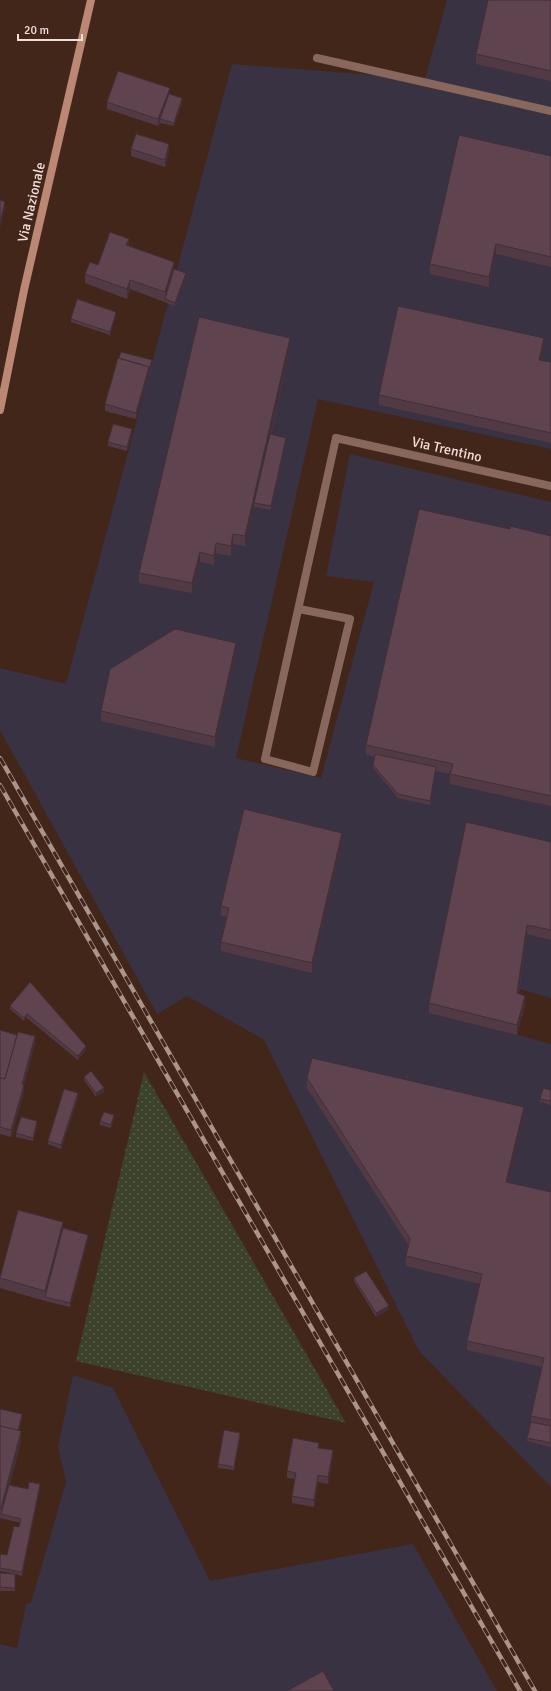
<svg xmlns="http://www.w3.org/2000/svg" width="551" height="1691" viewBox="0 0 551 1691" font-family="Signika,sans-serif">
	<defs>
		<pattern id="grass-dots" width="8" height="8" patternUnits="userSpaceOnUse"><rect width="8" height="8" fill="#3c412b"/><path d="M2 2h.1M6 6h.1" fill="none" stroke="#595c49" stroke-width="1.8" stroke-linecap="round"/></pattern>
	</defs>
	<rect width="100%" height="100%" fill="#42261a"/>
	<g fill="#393243">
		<polygon points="447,0 551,0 551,449 318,399 236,758 321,778 374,582 326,576 350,454 551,502 551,998 502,984 493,1028 551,1044 551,1487 419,1351 264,1040 187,996 157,1014 0,730 0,668 66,684 232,64 425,79"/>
		<polygon points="73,1375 113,1388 210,1581 413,1544 497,1691 0,1691 0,1644 17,1648 26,1604 31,1603 66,1482 58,1447"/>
	</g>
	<polygon fill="url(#grass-dots)" points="144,1072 346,1423 76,1361"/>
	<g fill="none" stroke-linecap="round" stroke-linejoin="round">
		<g stroke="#88685c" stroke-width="8">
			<polyline points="317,58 551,111"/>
			<polyline points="299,609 350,619 313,772 265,759 336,438"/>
		</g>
		<polyline stroke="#88685c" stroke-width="8" points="336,438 551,486"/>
		<polyline stroke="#bb8874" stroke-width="8" points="0,410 24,290 91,0"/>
		<defs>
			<g id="rail">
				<polyline points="0,758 535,1691"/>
				<polyline points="0,785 520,1691"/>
			</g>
		</defs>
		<use href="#rail" stroke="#ab958b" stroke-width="4.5"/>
		<use href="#rail" stroke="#42261a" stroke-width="3" stroke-dasharray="9" stroke-linecap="butt"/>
	</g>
	<g fill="#523a44">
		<polygon points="551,0 551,81 476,64 476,54"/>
		<polygon points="170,94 182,102 174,126 160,123 158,126 107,109 107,102"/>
		<polygon points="131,149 169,151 165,167 131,156"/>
		<polygon points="551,156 551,267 496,254 489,287 430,274 430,264"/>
		<polygon points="129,246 174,269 186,277 175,306 130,289 127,299 85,283 85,274"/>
		<polygon points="116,315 110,335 71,322 71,319"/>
		<polygon points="290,348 271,435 286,441 271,510 254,507 245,546 233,544 231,556 216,553 214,565 200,562 192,593 139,583 139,573"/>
		<polygon points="544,348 541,360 551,362 551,443 379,405 379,395"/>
		<polygon points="152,364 136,419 105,411 105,404"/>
		<polygon points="132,433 127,451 108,446 108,442"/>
		<polygon points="510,529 551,536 551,806 450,784 450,774 436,771 430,805 398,798 373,768 373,765 375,757 366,755 366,745"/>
		<polygon points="236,653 215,747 101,721 101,711"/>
		<polygon points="551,842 551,940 527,934 519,993 525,1005 517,1035 429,1013 429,1003"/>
		<polygon points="342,843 312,973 221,951 221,942 227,917 221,916 221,906"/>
		<polygon points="30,982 86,1050 78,1060 27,1018 24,1021 10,1009 10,1006"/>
		<polygon points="0,1032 35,1043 24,1085 24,1092 11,1137 0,1134"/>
		<polygon points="84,1077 104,1092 96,1097 84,1080"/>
		<polygon points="307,1078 524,1117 508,1182 551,1192 551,1447 527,1441 527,1438 531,1422 531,1416 542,1367 467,1350 467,1341 480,1284 406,1266 406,1256 409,1246 307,1088"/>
		<polygon points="551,1090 551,1105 540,1102 540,1099"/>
		<polygon points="78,1097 61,1149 48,1144 48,1141"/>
		<polygon points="114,1119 111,1128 100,1125 100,1121"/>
		<polygon points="37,1125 33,1141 16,1137 16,1133"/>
		<polygon points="63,1228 88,1238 70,1307 45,1301 0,1288 0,1278"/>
		<polygon points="354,1278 389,1309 376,1317 354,1281"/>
		<polygon points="0,1409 22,1417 19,1431 21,1441 10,1485 28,1489 40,1488 22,1576 15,1574 15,1591 0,1591 0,1573 11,1573 0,1571 0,1557 7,1555 19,1527 21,1523 0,1518"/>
		<polygon points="240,1437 234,1470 218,1468 218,1464"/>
		<polygon points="319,1448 333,1457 328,1484 318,1482 314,1507 292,1503 292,1496 295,1479 287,1478 287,1471"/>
	</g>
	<g fill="#422f37">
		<polygon points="170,88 170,95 160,119 160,123 158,126 158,119"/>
		<polygon points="182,98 182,102 174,126 174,123"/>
		<polygon points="169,144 169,151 165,167 165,160"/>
		<polygon points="5,202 5,208 0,228 0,222"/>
		<polygon points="129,239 129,249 126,245"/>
		<polygon points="496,244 496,254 489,287 489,277"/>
		<polygon points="174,262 174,272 165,299 165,292"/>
		<polygon points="186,273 186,277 175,306 175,303"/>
		<polygon points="130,280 130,289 127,299 127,289"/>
		<polygon points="116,312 116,315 110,335 110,332"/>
		<polygon points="290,338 290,348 255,503 254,503 254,507 245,546 245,536"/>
		<polygon points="544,338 544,348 539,370 539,360"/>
		<polygon points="152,360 152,364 136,419 136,413 149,367"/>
		<polygon points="132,429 132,433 127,451 127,447"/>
		<polygon points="286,438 286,441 271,510 271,506"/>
		<polygon points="233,534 233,544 231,556 231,546"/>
		<polygon points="216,543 216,553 214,565 214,556"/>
		<polygon points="200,552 200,562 192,593 192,583"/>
		<polygon points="236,643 236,653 215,747 215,737"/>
		<polygon points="436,767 436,771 430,805 430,801"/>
		<polygon points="342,833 342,843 312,973 312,963"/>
		<polygon points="527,925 527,934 517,1003 517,993"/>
		<polygon points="525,996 525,1005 517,1035 517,1025"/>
		<polygon points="27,1014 27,1018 24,1021 24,1018"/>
		<polygon points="35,1036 35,1043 24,1085 24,1092 11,1137 11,1130"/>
		<polygon points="86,1046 86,1050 78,1060 78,1056"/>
		<polygon points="104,1088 104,1092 96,1097 96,1093"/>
		<polygon points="78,1093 78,1097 61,1149 61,1145"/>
		<polygon points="524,1107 524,1117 506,1192 506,1182"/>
		<polygon points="114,1115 114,1119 111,1128 111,1125"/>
		<polygon points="37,1121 37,1125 33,1141 33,1138"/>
		<polygon points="63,1222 63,1232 45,1297 45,1291"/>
		<polygon points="88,1235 88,1238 70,1307 70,1303"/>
		<polygon points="389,1306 389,1309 376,1317 376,1313"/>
		<polygon points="22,1414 22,1417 17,1440 17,1437"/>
		<polygon points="21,1431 21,1441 2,1515 1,1514 1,1508"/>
		<polygon points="240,1433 240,1437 234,1470 234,1467"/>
		<polygon points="333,1450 333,1457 328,1484 328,1477"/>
		<polygon points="318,1475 318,1482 314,1507 314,1500"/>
		<polygon points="40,1484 40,1488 22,1576 22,1572"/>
	</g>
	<g fill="#5f434f" stroke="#422f37">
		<polygon points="488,0 551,0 551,71 476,54"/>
		<polygon points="118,71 170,88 158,119 107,102"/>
		<polygon points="169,94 182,98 174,123 160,119"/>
		<polygon points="136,134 169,144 165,160 131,149"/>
		<polygon points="459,135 551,156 551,257 496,244 489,277 430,264"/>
		<polygon points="0,200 5,202 0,222"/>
		<polygon points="110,232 129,239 126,245 174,262 165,292 130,280 127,289 85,274 90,262 98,265"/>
		<polygon points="174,269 186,273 175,303 165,299"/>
		<polygon points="77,299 116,312 110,332 71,319"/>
		<polygon points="398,306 544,338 539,360 551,362 551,433 379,395"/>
		<polygon points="199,317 290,338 245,536 233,534 231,546 216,543 214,556 200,552 192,583 139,573"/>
		<polygon points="121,352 152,360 149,370 149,367 119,358"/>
		<polygon points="118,358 149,367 136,413 105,404"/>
		<polygon points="113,424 132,429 127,447 108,442"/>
		<polygon points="270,434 286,438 271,506 254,503"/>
		<polygon points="419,509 510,529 510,526 551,536 551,796 450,774 453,764 366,745"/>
		<polygon points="175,629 236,643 215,737 101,711 110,669"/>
		<polygon points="375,754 436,767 430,801 398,794 373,765"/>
		<polygon points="244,809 342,833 312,963 221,942 229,908 221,906"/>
		<polygon points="466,822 551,842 551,930 527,925 517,993 525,996 517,1025 429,1003"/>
		<polygon points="30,982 86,1046 78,1056 27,1014 24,1018 10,1006"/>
		<polygon points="0,1030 17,1035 5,1079 0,1078"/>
		<polygon points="18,1032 35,1036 22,1084 24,1085 11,1130 0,1127 0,1078 5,1079"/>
		<polygon points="312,1058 524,1107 506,1182 551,1192 551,1420 531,1416 544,1358 467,1341 482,1274 406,1256 410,1239 307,1078"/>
		<polygon points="91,1071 104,1088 96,1093 84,1077"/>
		<polygon points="543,1088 551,1090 551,1101 540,1099"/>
		<polygon points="64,1089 78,1093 61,1145 48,1141"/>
		<polygon points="104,1112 114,1115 111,1125 100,1121"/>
		<polygon points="21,1117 37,1121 33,1138 16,1133"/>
		<polygon points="18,1210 63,1222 45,1291 0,1278"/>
		<polygon points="63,1228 88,1235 70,1303 45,1297"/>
		<polygon points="366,1271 389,1306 376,1313 354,1278"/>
		<polygon points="0,1409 22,1414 18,1431 0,1426"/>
		<polygon points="531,1422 551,1426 551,1443 527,1438"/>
		<polygon points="0,1426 21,1431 1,1508 0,1508"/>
		<polygon points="224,1430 240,1433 234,1467 218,1464"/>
		<polygon points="293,1438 319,1443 318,1448 333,1450 328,1477 318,1475 314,1500 292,1496 296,1473 287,1471"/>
		<polygon points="29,1482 40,1484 22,1572 0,1568 0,1557 1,1554 7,1555 14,1526 19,1527 21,1519 1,1514 9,1485 28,1489"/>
		<polygon points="0,1573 15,1574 15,1588 0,1587"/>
		<polygon points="323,1671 334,1691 287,1691"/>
	</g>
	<g text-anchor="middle" stroke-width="3" stroke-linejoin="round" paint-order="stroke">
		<g font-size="14" fill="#f2dfd7" stroke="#42261a">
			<text transform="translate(31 202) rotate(-77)" y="5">Via Nazionale</text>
			<text transform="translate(447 449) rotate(13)" y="5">Via Trentino</text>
		</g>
	</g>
	<path d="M18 34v6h64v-6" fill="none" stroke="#f2dfd7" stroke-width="2"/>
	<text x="24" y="34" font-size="12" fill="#f2dfd7" stroke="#42261a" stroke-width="3" paint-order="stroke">20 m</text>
</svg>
